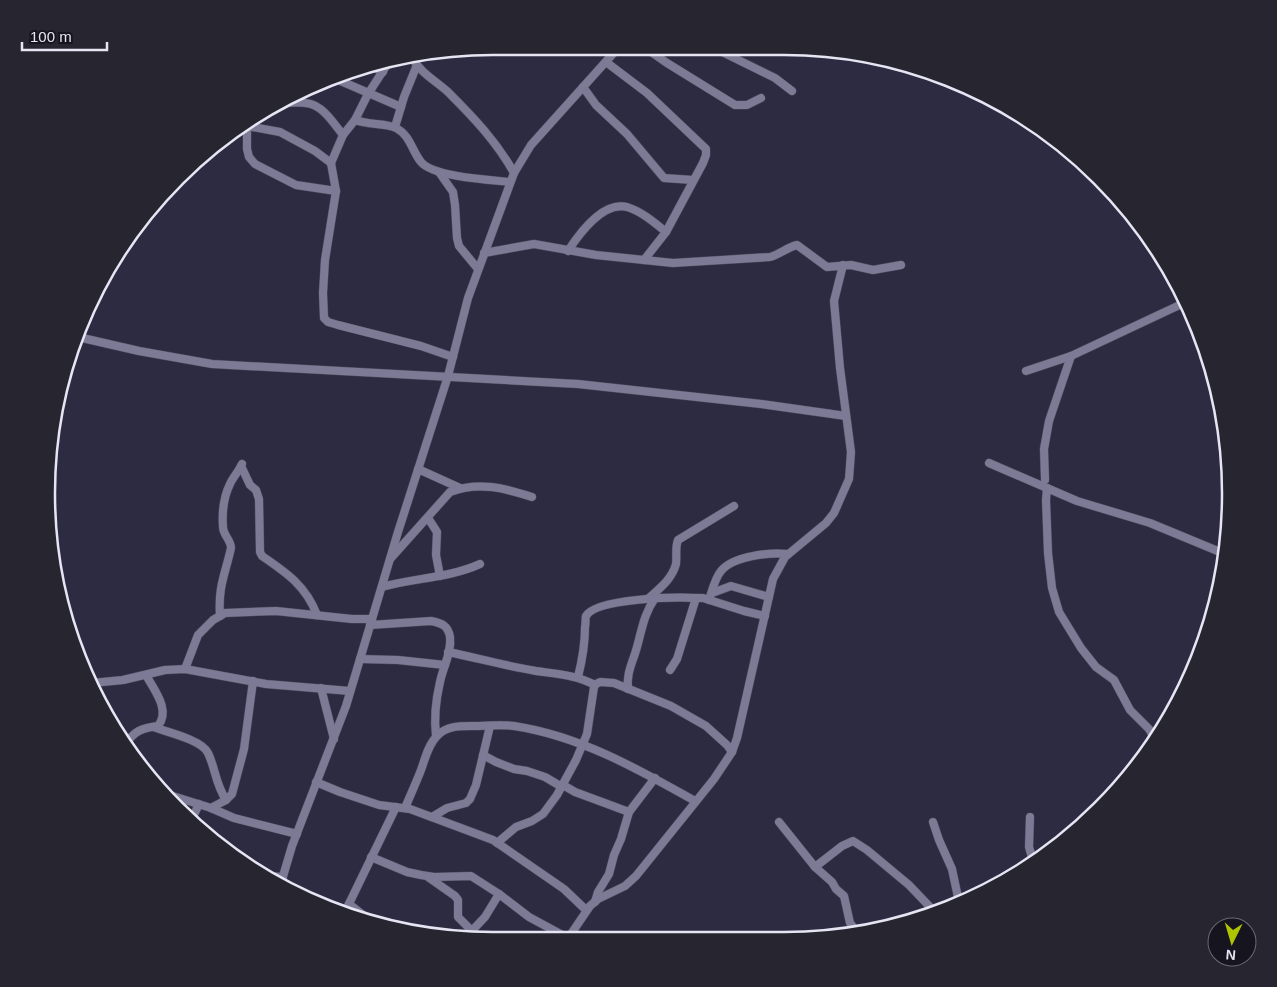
<svg xmlns="http://www.w3.org/2000/svg" width="1277" height="987" viewBox="0 0 1277 987" font-family="Arial,sans-serif">
	<rect width="100%" height="100%" fill="#2d2b41"/>
	<g fill="none" stroke-linecap="round" stroke-linejoin="round">
		<defs>
			<g id="minor">
				<polyline points="644,47 667,63 735,105 747,105 761,98"/>
				<polyline points="712,47 775,78 792,91"/>
				<path d="M412,57C419,72 436,81 448,92C473,117 497,142 514,173"/>
				<polyline points="390,60 368,94 355,120 343,135 331,163 336,191 325,260 323,293 324,318 328,322 338,325 421,346 453,357"/>
				<polyline points="606,62 647,93 706,149 706,155 703,163 666,232 644,260"/>
				<polyline points="369,65 383,72"/>
				<polyline points="336,79 401,107"/>
				<polyline points="583,87 596,105 627,134 664,178 693,180"/>
				<path d="M274,104C316,100 318,102 343,135"/>
				<path d="M355,120C368,125 386,123 396,128C410,135 412,151 421,162C433,177 491,180 510,182"/>
				<polyline points="247,124 247,149 249,157 255,164 296,185 336,191"/>
				<polyline points="247,126 280,132 315,151 331,163"/>
				<polyline points="395,127 404,97 417,65"/>
				<polyline points="439,172 453,192 455,205 457,238 459,246 478,269"/>
				<path d="M568,251C579,234 603,201 627,207C641,211 655,223 666,232"/>
				<path d="M484,253L534,244L596,255L673,263L770,257C780,254 788,247 797,245L827,267L851,265L873,270L901,265"/>
				<polyline points="78,337 139,351 212,364 578,384 761,404 846,416"/>
				<polyline points="1026,371 1071,356 1186,302"/>
				<polyline points="989,463 1077,501 1150,523 1225,554"/>
				<path d="M241,466L250,485L256,490L259,499L260,552L262,556C287,573 306,586 317,615"/>
				<polyline points="418,469 460,488"/>
				<polyline points="1045,480 1044,449 1049,421 1071,356"/>
				<polyline points="1047,488 1046,500 1048,553 1052,588 1059,612 1081,648 1096,667 1114,680 1130,710 1149,729 1156,741"/>
				<polyline points="428,518 437,532 436,555 440,576"/>
				<path d="M391,558L450,492C478,481 505,488 532,497"/>
				<path d="M382,587C414,578 449,578 480,564"/>
				<polyline points="712,593 731,586 769,597"/>
				<path d="M649,598C660,588 672,579 676,564C677,555 675,547 678,540L734,506"/>
				<path d="M709,600C712,591 715,578 721,571C733,556 770,552 788,554"/>
				<path d="M220,616C218,586 225,575 231,548C231,540 223,535 223,527C222,513 224,496 230,484C233,477 239,471 242,464"/>
				<path d="M370,625L431,621C441,623 448,625 450,637C452,652 443,667 440,682C436,699 434,719 436,736"/>
				<path d="M448,652C477,658 506,666 536,671C557,674 576,675 595,685"/>
				<polyline points="360,659 398,660 445,665"/>
				<polyline points="185,669 198,635 213,620 225,613 276,611 352,619 372,619"/>
				<polyline points="670,670 677,659 696,598"/>
				<path d="M578,677C582,661 585,644 585,627C586,623 585,619 586,616C596,598 677,597 696,598H703L744,611L765,616"/>
				<polyline points="92,683 123,680 165,670 185,669 266,684 350,691"/>
				<polyline points="321,688 334,739"/>
				<path d="M628,689C626,673 633,662 637,647C642,629 644,614 655,598"/>
				<path d="M153,727C167,732 202,740 208,753C216,770 215,783 226,800"/>
				<path d="M125,746C133,731 142,728 158,726C171,710 154,690 146,675"/>
				<polyline points="483,755 496,762 514,769 527,771 545,777 562,787"/>
				<polyline points="316,782 340,792 379,805 410,809 493,840 564,889 586,910"/>
				<polyline points="563,785 575,792 629,812"/>
				<polyline points="163,793 211,808 234,818 297,834"/>
				<polyline points="211,808 226,800 232,794 244,749 253,681"/>
				<path d="M405,808C410,796 416,783 421,770C425,759 428,745 437,736C447,725 462,726 476,726C488,726 501,724 514,726C580,736 638,769 695,801"/>
				<polyline points="432,817 447,808 466,803 470,799 476,785 490,726"/>
				<polyline points="1030,817 1029,847 1034,864"/>
				<polyline points="191,821 199,804"/>
				<polyline points="779,822 815,867 832,882 836,889 844,896 850,923 858,933"/>
				<polyline points="933,822 939,840 952,869 959,902"/>
				<polyline points="497,843 516,827 532,821 543,814 557,795 576,760 587,734 594,687 596,684 600,682 614,683 671,706 706,726 727,745 732,752"/>
				<polyline points="371,857 407,872 421,875 434,877 471,876 499,894 529,917 566,937"/>
				<polyline points="815,867 842,846 853,841 867,850 909,885 931,908 939,911"/>
				<polyline points="266,876 283,877"/>
				<polyline points="428,877 455,896 458,900 458,917 472,931"/>
				<polyline points="281,883 292,846 346,706 398,532 448,376 468,298 514,173 531,145 619,47"/>
				<polyline points="595,902 598,892 609,874 614,855 621,839 629,812 655,778"/>
				<polyline points="349,904 372,922"/>
				<polyline points="944,909 951,905"/>
				<polyline points="344,914 396,807"/>
				<polyline points="466,937 485,917 499,894"/>
				<polyline points="569,937 590,906 598,899 625,886 636,876 714,779 732,752 737,738 773,579 785,557 826,523 834,513 849,479 851,452 840,368 834,301 843,265"/>
			</g>
		</defs>
		<use href="#minor" stroke="#4c4a5c" stroke-width="9"/>
		<use href="#minor" stroke="#7c7a94" stroke-width="8"/>
	</g>
	<path d="M0 0H1277V987H0ZM493 55H784A438 438 0 0 1 1222 493V494A438 438 0 0 1 784 932H493A438 438 0 0 1 55 494V493A438 438 0 0 1 493 55Z" fill="#272630" fill-rule="evenodd"/>
	<path fill="none" stroke="#e6e5f3" stroke-width="2.5" d="M493 55H784A438 438 0 0 1 1222 493V494A438 438 0 0 1 784 932H493A438 438 0 0 1 55 494V493A438 438 0 0 1 493 55Z"/>
	<g transform="translate(1232 942) rotate(185)"><circle r="24" fill="#16151f" stroke="#696874"/>
	<path d="M0-4L9 19L0 12L-9 19Z" fill="#b0c501"/>
	<text y="-8" font-size="14" font-weight="bold" text-anchor="middle" fill="#e6e5f3">N</text>
	</g>
	<path d="M22 42v8h85v-8" fill="none" stroke="#e6e5f3" stroke-width="2.5"/>
	<text x="30" y="42" font-size="15" fill="#e6e5f3" stroke="#16151f" stroke-width="4" paint-order="stroke">100 m</text>
</svg>
